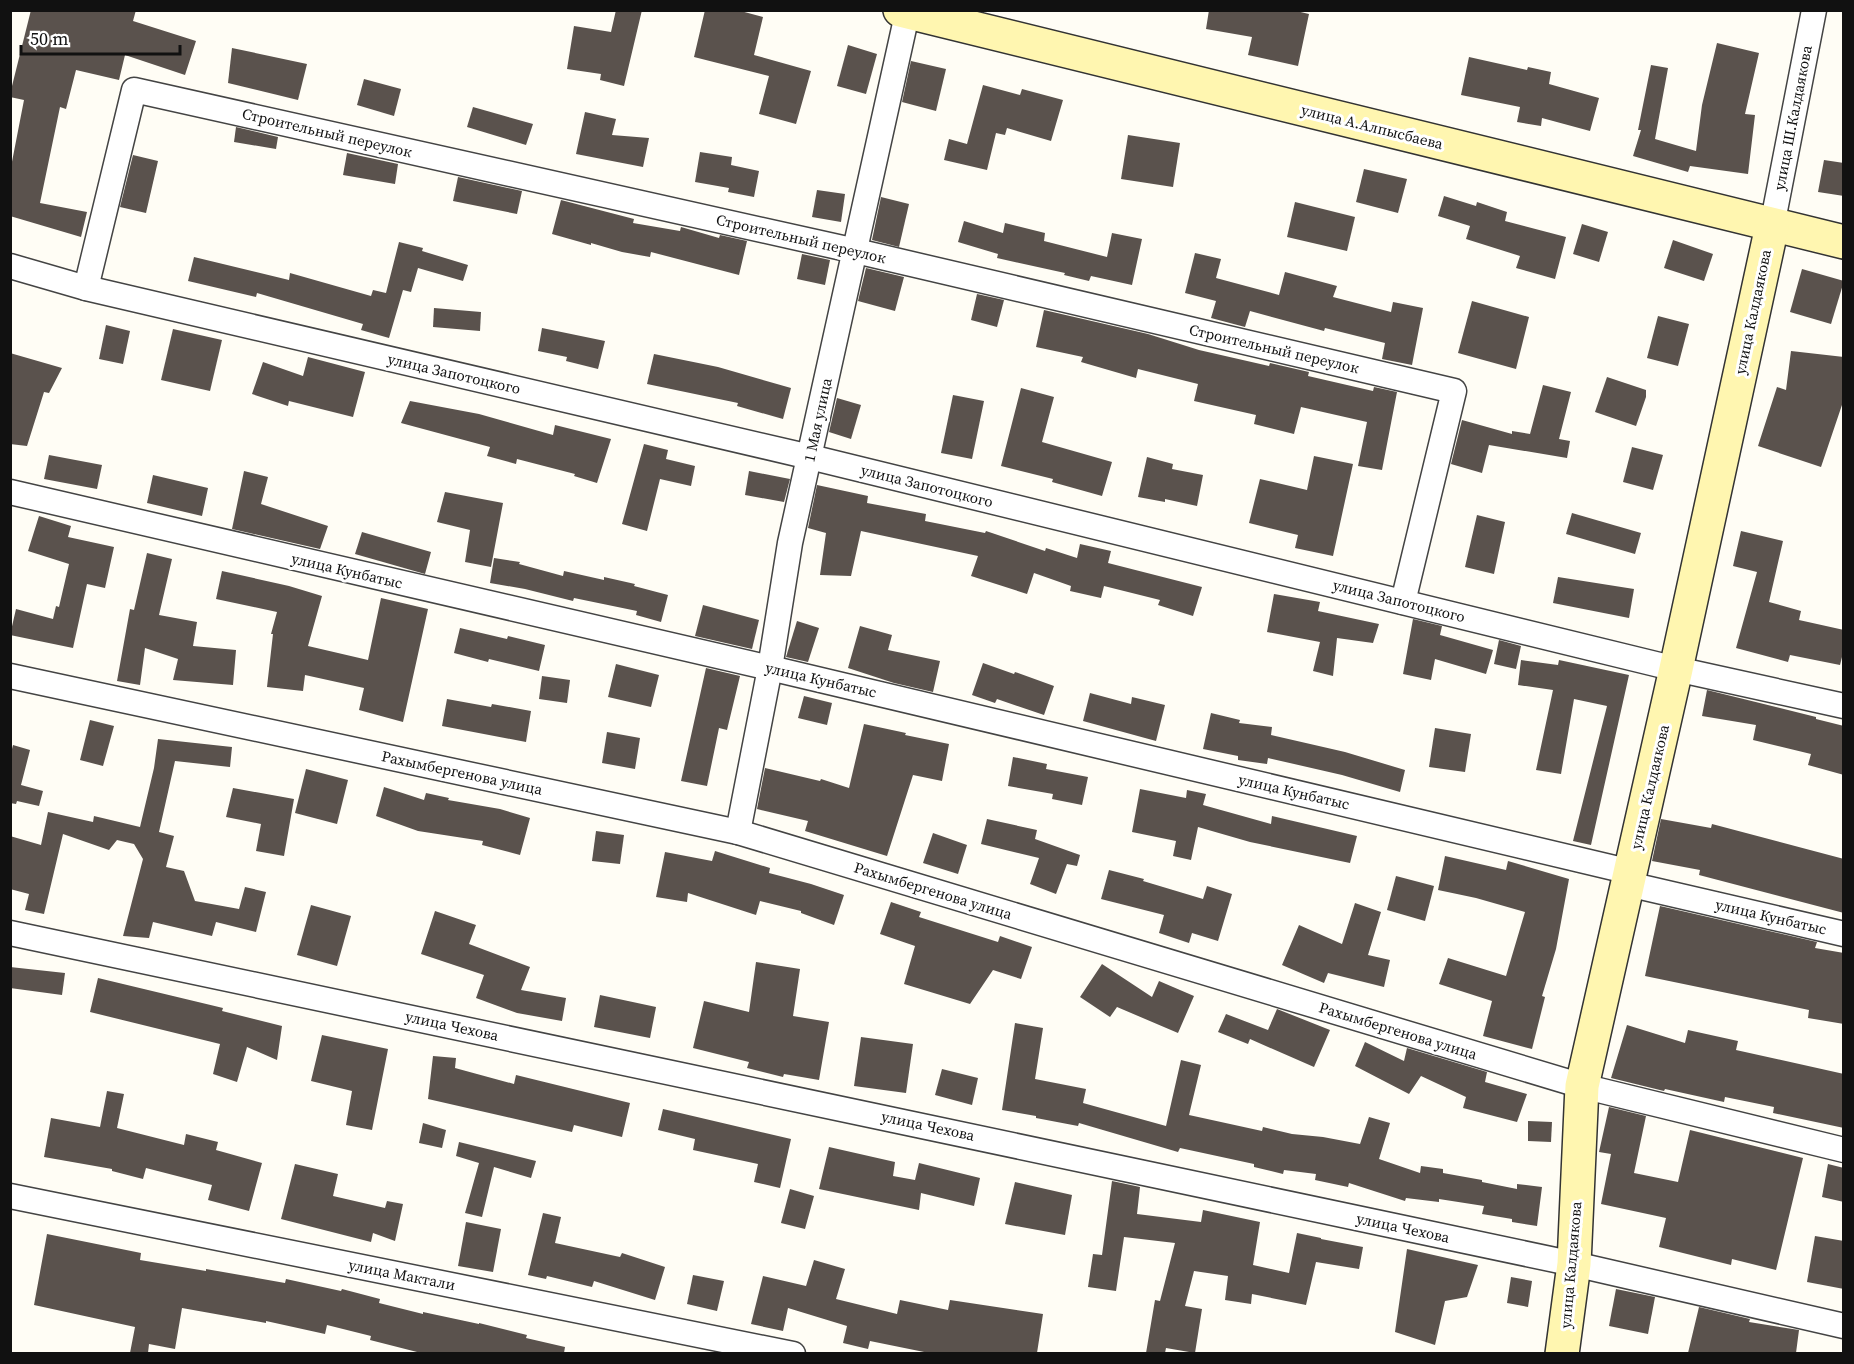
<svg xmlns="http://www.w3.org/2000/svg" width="1854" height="1364" viewBox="0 0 1854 1364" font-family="'Source Serif 4',serif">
	<rect width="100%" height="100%" fill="#fffdf5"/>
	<g fill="#5a524d">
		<polygon points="31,10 136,10 133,21 196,41 185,75 125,55 119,80 76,70 66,109 60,107 40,203 87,212 81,237 10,216 10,172 24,100 10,97 10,94"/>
		<polygon points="616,10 642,10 624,86 600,80 601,74 567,69 574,26 611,32"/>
		<polygon points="705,10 737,10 763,17 754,55 811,71 796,124 759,114 769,76 694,57"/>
		<polygon points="1209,10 1292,10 1309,14 1298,66 1248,55 1252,37 1206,29"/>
		<polygon points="1717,43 1759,53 1745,114 1755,115 1748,174 1690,166 1688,172 1633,156 1641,130 1638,130 1651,65 1668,68 1655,139 1696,151 1702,105"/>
		<polygon points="848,45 877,54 866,94 837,86"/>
		<polygon points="232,48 307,64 298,100 228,83"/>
		<polygon points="1469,57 1527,70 1528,67 1551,72 1549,84 1599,98 1590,131 1542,118 1541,126 1517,122 1520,107 1461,95"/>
		<polygon points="911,61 946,69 936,111 902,102"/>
		<polygon points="364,79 401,89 394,116 357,105"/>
		<polygon points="983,85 1020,95 1022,89 1063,100 1051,141 1007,128 1005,135 996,133 987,170 944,160 949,139 967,144"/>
		<polygon points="473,107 533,124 526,145 467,127"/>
		<polygon points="585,112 616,119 612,135 649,138 643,167 576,154"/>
		<polygon points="236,127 278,137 276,149 234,142"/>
		<polygon points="1128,135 1180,143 1173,187 1121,179"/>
		<polygon points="700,152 732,157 731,165 759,171 754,197 728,192 729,188 695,182"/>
		<polygon points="347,153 398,164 395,184 343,175"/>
		<polygon points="133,155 158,161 146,213 120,207"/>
		<polygon points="1824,160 1844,163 1844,196 1818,192"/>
		<polygon points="1364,169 1407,179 1398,213 1356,202"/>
		<polygon points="458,177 522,191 517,214 453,201"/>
		<polygon points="817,190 845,194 841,222 812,217"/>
		<polygon points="1444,196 1476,206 1477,202 1507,212 1505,221 1566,237 1555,279 1516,268 1520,256 1466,239 1470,226 1438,216"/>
		<polygon points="881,197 909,204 899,247 872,240"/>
		<polygon points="561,200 634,219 633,223 680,231 681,227 719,238 720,235 747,241 739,275 651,252 650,257 622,252 591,243 591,245 552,234"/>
		<polygon points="1295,202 1355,217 1347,251 1287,237"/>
		<polygon points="964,221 1003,233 1005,223 1045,233 1044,241 1107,257 1112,233 1142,239 1132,285 1091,276 1089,281 1064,275 1065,273 997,258 998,254 958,242"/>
		<polygon points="1582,224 1608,232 1599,262 1573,254"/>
		<polygon points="1673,240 1713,254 1704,281 1664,268"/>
		<polygon points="399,242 423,248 422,251 468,265 463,281 418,268 411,292 403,290 389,338 361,330 363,324 257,293 256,297 188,281 194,257 289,280 290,273 371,296 373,290 386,293"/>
		<polygon points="1195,253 1221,259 1216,278 1279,295 1285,272 1337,286 1333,297 1391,312 1393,302 1423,308 1412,365 1382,359 1385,343 1325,328 1324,331 1250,311 1245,327 1211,318 1216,301 1185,293"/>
		<polygon points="802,254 830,260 825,285 797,279"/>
		<polygon points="866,268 904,277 895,311 858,301"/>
		<polygon points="1802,269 1844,281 1831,324 1790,312"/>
		<polygon points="977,294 1004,300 997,327 971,320"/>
		<polygon points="1472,301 1529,317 1516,369 1458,353"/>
		<polygon points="434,308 481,312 480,331 433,327"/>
		<polygon points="1044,310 1148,334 1199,350 1269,366 1270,363 1309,372 1308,376 1373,391 1374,387 1397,392 1382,470 1358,466 1367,422 1301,407 1294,434 1254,424 1256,415 1194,401 1198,384 1138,369 1136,378 1081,362 1083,357 1036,347"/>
		<polygon points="1658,316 1689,324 1678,366 1647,358"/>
		<polygon points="106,325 130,331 123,364 99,359"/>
		<polygon points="542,328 605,341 598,369 566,361 567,357 538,351"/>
		<polygon points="173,329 222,340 210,391 161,380"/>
		<polygon points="1791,351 1844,357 1844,399 1821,467 1758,446 1777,387 1786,390"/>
		<polygon points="10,353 62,368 49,393 44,392 27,446 10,444"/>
		<polygon points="654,354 718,367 791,388 783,419 737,406 738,403 647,384"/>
		<polygon points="308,357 365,372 353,417 289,401 288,406 252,394 263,362 303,376"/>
		<polygon points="1607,377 1646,390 1646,397 1636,426 1595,412"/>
		<polygon points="1543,385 1571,392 1559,439 1570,441 1567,458 1489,445 1482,473 1451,464 1462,420 1512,434 1512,431 1530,434"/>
		<polygon points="1021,388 1054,397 1042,442 1112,462 1102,496 1052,482 1053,479 1001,466"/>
		<polygon points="953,395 984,401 972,459 941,453"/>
		<polygon points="837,398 861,405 851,439 829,432"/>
		<polygon points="410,401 479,414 553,435 555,425 611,439 597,483 574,476 575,474 517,459 516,464 487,456 490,447 401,423"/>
		<polygon points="644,444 668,450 666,459 695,466 691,486 660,479 647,531 622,524"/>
		<polygon points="1632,447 1663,455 1653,490 1623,482"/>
		<polygon points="49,455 102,465 97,489 44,479"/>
		<polygon points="1314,456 1353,464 1333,556 1295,548 1298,535 1249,523 1260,479 1307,490"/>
		<polygon points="1147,457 1173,464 1172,469 1203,475 1197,506 1165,499 1165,502 1138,497"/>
		<polygon points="244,471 268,477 261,504 328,526 320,549 232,529"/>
		<polygon points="749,471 790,479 784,502 745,495"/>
		<polygon points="153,475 208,488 202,516 147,503"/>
		<polygon points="817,485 868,496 867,503 926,514 925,521 985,533 986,531 1045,551 1046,548 1077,558 1080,544 1111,551 1108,563 1202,587 1193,616 1158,605 1160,600 1104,586 1101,598 1070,591 1071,586 1034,573 1027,594 971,576 978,556 861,531 851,576 820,575 826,533 808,528"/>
		<polygon points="445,492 503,503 491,567 465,562 470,530 437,522"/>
		<polygon points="1572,513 1641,533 1635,554 1566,534"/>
		<polygon points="1477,515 1505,522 1494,574 1465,567"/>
		<polygon points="39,516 71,526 68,537 114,547 105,588 87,584 73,648 10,635 16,609 53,619 56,606 59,607 69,564 28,551"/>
		<polygon points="1741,531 1783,541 1769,602 1801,611 1799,620 1844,630 1844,649 1840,665 1790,655 1788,662 1736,648 1757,572 1733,566"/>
		<polygon points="362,532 431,552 425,574 355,554"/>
		<polygon points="147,553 172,559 159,615 197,622 193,646 236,650 233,685 173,680 178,659 145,648 140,685 117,681 130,609 134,610"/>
		<polygon points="494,558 520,562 519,564 563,576 564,571 604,580 604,577 635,584 634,586 668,595 661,622 636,615 637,611 574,598 573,601 525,589 490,583"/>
		<polygon points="222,571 289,586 322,596 308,646 368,660 381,598 428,609 403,722 359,710 364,688 305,675 303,691 267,687 273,634 271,634 277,612 216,599"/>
		<polygon points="1558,577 1634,589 1629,618 1553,603"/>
		<polygon points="1274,594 1320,602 1318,611 1379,624 1373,643 1337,638 1333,676 1313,671 1320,642 1267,632"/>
		<polygon points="703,605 759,620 752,649 695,636"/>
		<polygon points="1413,619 1442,626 1440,635 1493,650 1486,674 1435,659 1431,680 1403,674"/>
		<polygon points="797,621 819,628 808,662 786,657"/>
		<polygon points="860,626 892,635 888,650 940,661 933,692 894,683 848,668"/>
		<polygon points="460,628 507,639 508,636 545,645 539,671 489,659 488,662 454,653"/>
		<polygon points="1499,640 1521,646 1516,669 1494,664"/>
		<polygon points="1521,660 1558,665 1559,660 1629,675 1591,845 1573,841 1607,706 1574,699 1561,774 1536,770 1553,690 1518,685"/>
		<polygon points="983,663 1014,674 1015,672 1054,686 1044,715 997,699 995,703 972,695"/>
		<polygon points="616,664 659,675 651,707 608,697"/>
		<polygon points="706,668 740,676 727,730 719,728 707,786 681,781"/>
		<polygon points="542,676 570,680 567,703 539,699"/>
		<polygon points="1707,690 1816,717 1816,719 1844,726 1844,775 1808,765 1811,754 1753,740 1756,725 1702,716"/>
		<polygon points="1090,693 1131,704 1132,697 1165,705 1156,741 1083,721"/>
		<polygon points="804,696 832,703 827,725 798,718"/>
		<polygon points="447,699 491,707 492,704 531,711 526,742 442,726"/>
		<polygon points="1211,713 1240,720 1239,723 1272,727 1271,735 1345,752 1405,770 1400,792 1342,775 1268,758 1267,764 1238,760 1238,756 1203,749"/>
		<polygon points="90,720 114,726 103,766 80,760"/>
		<polygon points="864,724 906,733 905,735 949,744 942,781 913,775 887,856 805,831 808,821 757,809 765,768 820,781 821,779 849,788"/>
		<polygon points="1435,728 1471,734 1465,772 1429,767"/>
		<polygon points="607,732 640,738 635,769 602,763"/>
		<polygon points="158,739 232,747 230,767 175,761 159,832 174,836 166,867 184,871 195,901 239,909 245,887 266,892 256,932 216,922 212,936 153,922 149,938 123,936 143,859 134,844 117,840 109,850 63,834 44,914 25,910 29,894 10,889 10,836 41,845 48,812 93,822 94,816 140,827 154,768"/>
		<polygon points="13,745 30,750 21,785 43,791 39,806 17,801 16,804 10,803 10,757"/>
		<polygon points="1013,757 1047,764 1046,769 1088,777 1082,805 1052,799 1053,794 1008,786"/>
		<polygon points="306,769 348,780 337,824 295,813"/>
		<polygon points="384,787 424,800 426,793 449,798 448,800 500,809 530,818 520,855 482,845 483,841 418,831 376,816"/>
		<polygon points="233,788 294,799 284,856 256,851 261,824 226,817"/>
		<polygon points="1140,789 1186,798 1187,790 1206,794 1203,805 1271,824 1272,816 1357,836 1350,863 1250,842 1198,827 1191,860 1173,856 1176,841 1132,832"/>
		<polygon points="987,819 1037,830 1035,839 1080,855 1077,866 1067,864 1056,894 1030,884 1039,858 981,844"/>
		<polygon points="1661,819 1711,828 1712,824 1844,859 1844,913 1699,875 1700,870 1652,861"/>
		<polygon points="596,831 624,835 620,864 592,861"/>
		<polygon points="933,833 967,845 958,874 923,863"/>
		<polygon points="715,851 770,868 769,873 811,884 844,895 834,925 801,913 801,911 760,901 756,915 688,893 687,902 656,897 665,852 712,861"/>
		<polygon points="1445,856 1506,870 1508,861 1569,879 1556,949 1542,996 1545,997 1532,1049 1483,1036 1492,1001 1439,984 1448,958 1506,976 1525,912 1476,898 1438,890"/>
		<polygon points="1109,870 1144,879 1143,881 1203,899 1207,886 1232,894 1218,941 1192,933 1189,943 1159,933 1164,915 1101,899"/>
		<polygon points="1396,876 1434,886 1425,921 1387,910"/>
		<polygon points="891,902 921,912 919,917 998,942 1000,936 1032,947 1021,979 993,970 970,1004 904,984 915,946 880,934"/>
		<polygon points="1355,903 1381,912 1368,955 1390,960 1384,987 1328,973 1324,983 1282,965 1299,925 1342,944"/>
		<polygon points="311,905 351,916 337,966 297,955"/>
		<polygon points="1660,906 1817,942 1815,948 1844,953 1844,1024 1808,1018 1809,1010 1645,976"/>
		<polygon points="435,911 476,925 469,944 530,967 521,990 566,998 562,1021 517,1013 476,998 484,975 421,954"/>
		<polygon points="756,962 800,969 793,1016 829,1022 819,1080 784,1074 783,1077 747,1068 749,1062 693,1048 704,1001 749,1012"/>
		<polygon points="1102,964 1152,997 1159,981 1194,996 1178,1033 1117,1007 1110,1017 1080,997"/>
		<polygon points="10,967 65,973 62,995 10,988"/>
		<polygon points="98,978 223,1008 222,1011 282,1026 277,1060 247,1047 237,1082 213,1074 220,1044 90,1012"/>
		<polygon points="600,995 656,1007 650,1038 594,1027"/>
		<polygon points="1277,1009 1330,1030 1314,1067 1250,1039 1248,1044 1218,1032 1226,1014 1268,1030"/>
		<polygon points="1015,1023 1043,1028 1035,1079 1086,1089 1083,1103 1166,1126 1181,1060 1201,1065 1189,1115 1262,1131 1263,1127 1292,1134 1323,1137 1360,1144 1369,1117 1390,1123 1379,1159 1420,1173 1421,1166 1443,1169 1443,1173 1482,1180 1482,1182 1517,1189 1517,1184 1542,1187 1537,1226 1512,1222 1512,1219 1482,1214 1484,1206 1439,1199 1439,1202 1406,1198 1405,1201 1349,1183 1348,1187 1315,1180 1316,1174 1284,1170 1283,1174 1254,1167 1254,1164 1180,1148 1178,1152 1079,1123 1078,1126 1036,1118 1036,1116 1002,1110"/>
		<polygon points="1627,1025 1685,1043 1688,1030 1738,1041 1736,1050 1844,1074 1844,1128 1773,1113 1774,1107 1725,1097 1724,1102 1665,1089 1664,1091 1611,1078"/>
		<polygon points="322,1035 388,1049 372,1130 346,1125 352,1091 311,1081"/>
		<polygon points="861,1037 913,1044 906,1093 854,1086"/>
		<polygon points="1365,1042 1404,1061 1407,1048 1487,1072 1485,1082 1527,1094 1517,1122 1463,1108 1466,1097 1421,1076 1409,1094 1355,1066"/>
		<polygon points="433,1056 456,1058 455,1068 514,1084 516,1075 630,1103 622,1137 574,1125 572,1132 428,1099"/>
		<polygon points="942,1069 978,1078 972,1105 935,1095"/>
		<polygon points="107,1091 124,1094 117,1128 184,1145 186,1134 218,1142 216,1150 262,1163 249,1211 208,1200 212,1185 146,1168 143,1179 112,1171 112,1169 44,1157 51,1118 100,1127"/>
		<polygon points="1609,1107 1646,1116 1634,1173 1678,1182 1690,1130 1803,1158 1776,1270 1732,1259 1731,1265 1659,1247 1666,1218 1601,1204 1611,1154 1599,1152"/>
		<polygon points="663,1109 791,1139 780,1188 754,1182 758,1164 693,1150 695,1139 658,1130"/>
		<polygon points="1528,1121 1552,1122 1551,1142 1528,1141"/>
		<polygon points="423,1123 446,1130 442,1148 419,1143"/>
		<polygon points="459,1142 536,1161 531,1178 494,1167 482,1217 465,1213 479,1163 456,1156"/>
		<polygon points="829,1147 895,1162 893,1176 915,1180 919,1163 980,1178 974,1206 921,1193 919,1210 819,1189"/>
		<polygon points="295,1164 338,1174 333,1196 385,1208 387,1201 403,1204 395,1241 373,1233 371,1242 281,1219"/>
		<polygon points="1828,1164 1844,1168 1844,1202 1822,1197"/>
		<polygon points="1112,1181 1140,1187 1137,1214 1201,1222 1203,1210 1260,1222 1253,1265 1289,1273 1297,1233 1321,1238 1321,1239 1363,1247 1359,1269 1316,1262 1306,1305 1252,1294 1251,1304 1225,1300 1228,1276 1194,1271 1185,1306 1202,1309 1195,1353 1166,1348 1165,1353 1146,1353 1155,1300 1160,1301 1175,1243 1124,1237 1116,1291 1088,1287 1093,1254 1102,1255"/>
		<polygon points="1015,1182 1072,1195 1065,1235 1005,1224"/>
		<polygon points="790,1189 814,1196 805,1229 781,1223"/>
		<polygon points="543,1213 561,1217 555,1243 620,1257 622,1253 665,1267 655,1300 594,1281 592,1287 547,1276 546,1279 528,1275"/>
		<polygon points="466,1222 501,1229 493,1272 458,1266"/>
		<polygon points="47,1234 141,1253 140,1260 206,1271 206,1269 285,1283 286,1279 341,1291 342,1289 380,1299 379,1303 423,1314 423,1312 479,1324 479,1323 527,1335 526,1338 565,1347 564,1353 421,1353 370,1340 371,1336 327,1325 325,1334 266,1321 266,1323 182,1308 175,1349 149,1344 148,1353 130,1353 135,1327 34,1305"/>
		<polygon points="1815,1236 1844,1241 1844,1289 1807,1282"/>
		<polygon points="1407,1249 1478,1265 1467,1297 1445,1301 1435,1345 1395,1332"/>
		<polygon points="814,1260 845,1269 836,1299 897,1314 900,1300 948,1310 950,1300 1043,1314 1037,1353 929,1353 870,1341 868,1349 843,1343 847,1326 788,1308 783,1331 751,1324 763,1276 806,1286"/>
		<polygon points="693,1275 724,1281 717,1311 687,1304"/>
		<polygon points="1511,1277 1532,1281 1528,1307 1507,1303"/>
		<polygon points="1616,1289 1655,1297 1648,1334 1609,1326"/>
		<polygon points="1699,1307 1750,1319 1749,1322 1799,1330 1796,1353 1688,1353"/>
	</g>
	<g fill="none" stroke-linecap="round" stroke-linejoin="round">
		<defs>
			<g id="street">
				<polyline points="1772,226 1814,10"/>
				<polyline points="10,266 86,288 810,457 1676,669 1844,706"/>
				<polyline points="86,288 134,90 856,251 1454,391 1403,602"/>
				<polyline points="10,492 770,668 1631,872"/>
				<polyline points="10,676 738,832 1582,1086 1844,1150"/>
				<polyline points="738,832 770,668 790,543 908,10"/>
				<polyline points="1628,884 1844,934"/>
				<polyline points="10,933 1574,1264 1844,1326"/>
				<polyline points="10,1196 793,1354"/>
			</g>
			<g id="secondary">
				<polyline points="900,10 1844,242"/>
				<polyline points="1562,1354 1574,1264 1582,1086 1676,669 1772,226"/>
			</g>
		</defs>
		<use href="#street" stroke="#444" stroke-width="27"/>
		<use href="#secondary" stroke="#333" stroke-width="36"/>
		<use href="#street" stroke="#fff" stroke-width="24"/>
		<use href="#secondary" stroke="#fff6b0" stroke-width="33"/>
	</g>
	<g text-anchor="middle" stroke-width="6" stroke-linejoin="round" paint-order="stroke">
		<g font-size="15" fill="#111" stroke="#fff">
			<text transform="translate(1793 118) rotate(-79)" y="5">улица Ш.Калдаякова</text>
			<text transform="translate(1372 127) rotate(14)" y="5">улица А.Алпысбаева</text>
			<text transform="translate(327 133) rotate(13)" y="5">Строительный переулок</text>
			<text transform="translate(801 239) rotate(13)" y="5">Строительный переулок</text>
			<text transform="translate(1753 312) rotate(-78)" y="5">улица Калдаякова</text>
			<text transform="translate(1274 349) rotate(13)" y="5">Строительный переулок</text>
			<text transform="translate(454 374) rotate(13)" y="5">улица Запотоцкого</text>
			<text transform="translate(818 420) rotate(-78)" y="5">1 Мая улица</text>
			<text transform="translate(927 486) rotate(14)" y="5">улица Запотоцкого</text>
			<text transform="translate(347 571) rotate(13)" y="5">улица Кунбатыс</text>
			<text transform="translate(1399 601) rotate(14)" y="5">улица Запотоцкого</text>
			<text transform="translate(821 680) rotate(13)" y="5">улица Кунбатыс</text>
			<text transform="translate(462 773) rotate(12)" y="5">Рахымбергенова улица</text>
			<text transform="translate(1650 787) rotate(-77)" y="5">улица Калдаякова</text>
			<text transform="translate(1294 792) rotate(13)" y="5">улица Кунбатыс</text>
			<text transform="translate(933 891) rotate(17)" y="5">Рахымбергенова улица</text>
			<text transform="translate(1771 917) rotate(13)" y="5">улица Кунбатыс</text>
			<text transform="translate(452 1026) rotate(12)" y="5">улица Чехова</text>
			<text transform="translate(1398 1031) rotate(17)" y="5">Рахымбергенова улица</text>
			<text transform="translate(928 1126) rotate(12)" y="5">улица Чехова</text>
			<text transform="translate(1403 1228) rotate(12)" y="5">улица Чехова</text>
			<text transform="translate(1571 1265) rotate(-85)" y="5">улица Калдаякова</text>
			<text transform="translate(402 1275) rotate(11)" y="5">улица Мактали</text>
		</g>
	</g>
	<rect width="1854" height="1364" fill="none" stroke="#111111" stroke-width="24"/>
	<path d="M21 45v9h159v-9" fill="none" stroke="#111111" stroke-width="3"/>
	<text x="30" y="45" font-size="18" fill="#111111" stroke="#ffffff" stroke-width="4.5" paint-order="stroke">50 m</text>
</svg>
